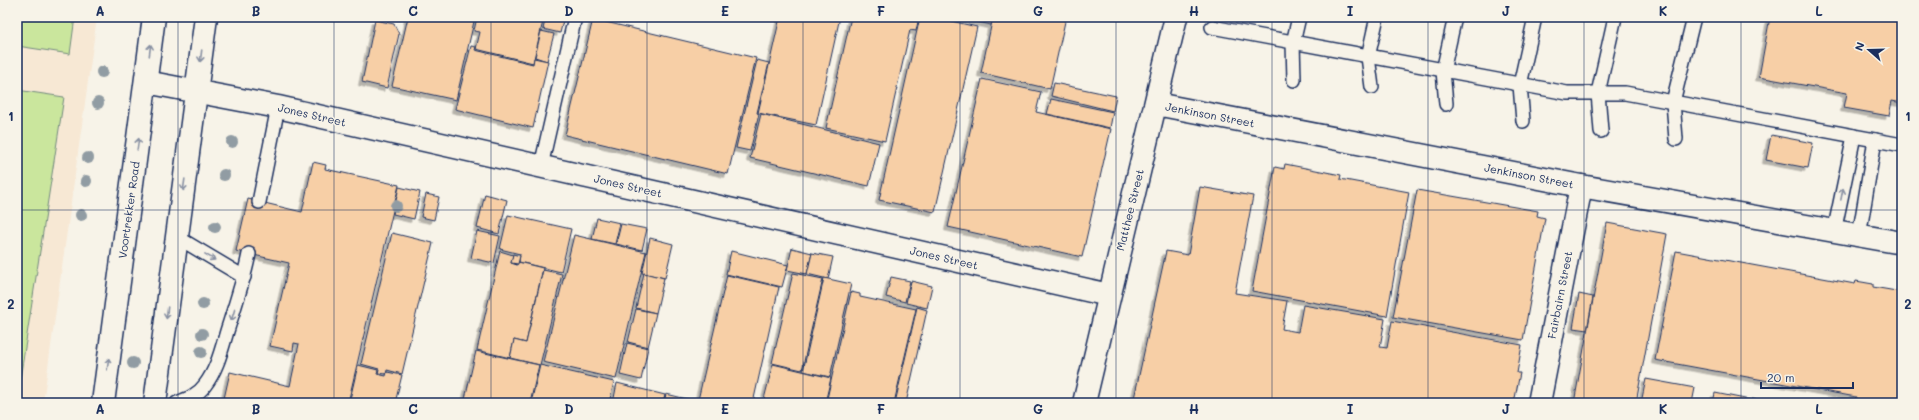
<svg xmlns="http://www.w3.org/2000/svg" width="1919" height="420" viewBox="0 0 1919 420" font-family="Mali,sans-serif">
	<defs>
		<filter id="shadow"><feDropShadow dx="-3.5" dy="3.5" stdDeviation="0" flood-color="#0004"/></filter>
	</defs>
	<rect width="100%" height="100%" fill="#f7f3e8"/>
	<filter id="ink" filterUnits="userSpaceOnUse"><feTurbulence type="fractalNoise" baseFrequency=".025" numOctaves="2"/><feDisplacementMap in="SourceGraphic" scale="8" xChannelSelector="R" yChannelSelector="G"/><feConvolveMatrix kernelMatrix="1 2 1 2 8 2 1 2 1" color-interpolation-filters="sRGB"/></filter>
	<g filter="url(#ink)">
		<polygon fill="#f7e8d4" points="17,17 97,17 43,403 17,403"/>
		<g fill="#cae69d" stroke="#728a7e">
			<polygon points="17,17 75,17 70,54 17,46"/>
			<polygon points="17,90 64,97 17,399"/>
		</g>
		<g fill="#f7cfa6" stroke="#1b2f5e" filter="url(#shadow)">
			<polygon points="408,17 475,17 456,100 392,86"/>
			<polygon points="477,17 544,17 533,63 476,49 480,32 474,31"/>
			<polygon points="546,17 563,21 560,33 543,29"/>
			<polygon points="780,17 840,17 816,125 758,113"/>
			<polygon points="851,17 919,17 916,31 910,30 885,141 826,128"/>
			<polygon points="920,17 934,17 977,27 935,212 879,200"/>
			<polygon points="957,17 993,17 991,25"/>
			<polygon points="993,17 1066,17 1050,89 981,73"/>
			<polygon points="1770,17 1902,17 1902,103 1892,101 1889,116 1844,108 1847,93 1759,77"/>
			<polygon points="593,19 756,58 728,174 565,135"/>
			<polygon points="375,20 394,24 399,34 387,88 362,82"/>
			<polygon points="541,31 554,34 547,61 535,57"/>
			<polygon points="471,46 476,47 475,50 533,64 534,58 548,61 533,128 455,109"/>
			<polygon points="757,60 769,63 757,113 759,114 750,151 736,148"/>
			<polygon points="982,79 1041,92 1036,112 1111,129 1082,257 948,227"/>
			<polygon points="1054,83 1116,96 1113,111 1051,96"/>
			<polygon points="1051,99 1113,112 1110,128 1047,114"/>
			<polygon points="761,114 879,143 869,186 750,158"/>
			<polygon points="1771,135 1813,143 1808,168 1766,160"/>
			<polygon points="313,162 326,165 325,169 399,185 348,403 223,403 230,372 290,386 299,344 294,343 293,351 270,346 289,263 236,251 248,199 302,212"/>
			<polygon points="1285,164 1341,175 1340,179 1409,192 1387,316 1252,291 1275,167 1284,169"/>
			<polygon points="399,187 420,192 414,219 393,214"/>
			<polygon points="1200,187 1253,196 1235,293 1287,301 1282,329 1298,332 1303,305 1385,319 1380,347 1387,348 1392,321 1522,345 1517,373 1520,373 1514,403 1133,403 1166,251 1188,255"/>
			<polygon points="1417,190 1538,211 1537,216 1545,218 1523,340 1393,317"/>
			<polygon points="426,194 439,197 434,220 421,217"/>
			<polygon points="485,194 507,200 499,234 477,228"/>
			<polygon points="508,215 571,229 561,272 519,262 520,254 500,249"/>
			<polygon points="597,218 620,223 615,244 592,239"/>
			<polygon points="1607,223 1667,234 1636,403 1574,403"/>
			<polygon points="621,224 647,229 642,250 616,244"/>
			<polygon points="477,231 500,236 494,263 471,258"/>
			<polygon points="392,233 433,243 402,374 387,370 386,374 378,373 379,369 361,364"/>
			<polygon points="574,235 646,252 616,379 543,362"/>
			<polygon points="650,238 673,244 665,278 642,273"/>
			<polygon points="792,248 812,253 807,274 787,270"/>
			<polygon points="500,251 513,255 511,263 517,265 518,262 543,268 526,343 514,340 510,358 477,350"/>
			<polygon points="731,251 788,265 782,287 726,274"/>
			<polygon points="1676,251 1855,284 1856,281 1873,284 1873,287 1902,292 1902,403 1862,403 1855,402 1856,397 1655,360"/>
			<polygon points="812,253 833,257 828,279 807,274"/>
			<polygon points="513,254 520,256 518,264 511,263"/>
			<polygon points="543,270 562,274 540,365 510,358 514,340 526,343"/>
			<polygon points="644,273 664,278 656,313 636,308"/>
			<polygon points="793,273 823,279 802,370 772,363"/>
			<polygon points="727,275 779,287 753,403 710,403 698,400"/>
			<polygon points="891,277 910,281 905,302 886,297"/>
			<polygon points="824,278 851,284 830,377 803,371"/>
			<polygon points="911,281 932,286 927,308 906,303"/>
			<polygon points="851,292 860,294 860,297 916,309 894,403 826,403"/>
			<polygon points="1579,294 1593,297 1587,330 1573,328"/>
			<polygon points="917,307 927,310 906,403 895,403"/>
			<polygon points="636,309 656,313 648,347 628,342"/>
			<polygon points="627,343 648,348 641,380 620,375"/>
			<polygon points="476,351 539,365 530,403 464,403"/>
			<polygon points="773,364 831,378 825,403 763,403"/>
			<polygon points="358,365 378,370 377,374 386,376 387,372 402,375 395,403 368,403 350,399"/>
			<polygon points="540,365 614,382 609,403 531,403"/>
			<polygon points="1646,379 1695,388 1692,403 1641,403"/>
			<polygon points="617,383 665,395 663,403 613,403"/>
			<polygon points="1715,393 1750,400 1749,403 1713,403"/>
			<polygon points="666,394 704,403 664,403"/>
			<polygon points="1752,399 1774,403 1751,403"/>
		</g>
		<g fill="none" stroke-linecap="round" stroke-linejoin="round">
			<defs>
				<g id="service">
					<polyline points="1212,27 1567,93 1625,93 1902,145"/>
					<polyline points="1294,80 1293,43 1299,17"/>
					<polyline points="1372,87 1368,57 1377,17"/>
					<polyline points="1446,104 1443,71 1455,17"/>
					<polyline points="1523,121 1520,85 1535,17"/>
					<polyline points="1601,131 1598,93 1615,17"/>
					<polyline points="1676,139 1673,102 1694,17"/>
					<polyline points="541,166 575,17"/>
					<polyline points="259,202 278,107"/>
					<polyline points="1834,232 1854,136"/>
					<polyline points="1859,236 1875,140"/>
					<polyline points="177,237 244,277"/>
					<path d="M177,403C188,399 198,395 205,385C218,368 222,347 228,328C236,303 244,279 249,254"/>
				</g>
				<g id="minor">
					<polyline points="146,82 278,107 1109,295"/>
					<polyline points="1156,104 1581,186 1902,243"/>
					<polyline points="1084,403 1176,17"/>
					<polyline points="1539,403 1581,186"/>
				</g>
				<g id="primary">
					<polyline points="103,403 154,17"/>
					<polyline points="155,403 206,17"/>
				</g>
			</defs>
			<use href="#service" stroke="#1b2f5e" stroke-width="16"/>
			<use href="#minor" stroke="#1b2f5e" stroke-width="25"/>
			<use href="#primary" stroke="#1b2f5e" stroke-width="25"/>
			<use href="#service" stroke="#f7f3e8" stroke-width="13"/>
			<use href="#minor" stroke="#f7f3e8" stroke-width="22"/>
			<use href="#primary" stroke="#f7f3e8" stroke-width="22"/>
		</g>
		<g fill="#919ca3">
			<circle cx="102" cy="72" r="6"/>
			<circle cx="98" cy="103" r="6"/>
			<circle cx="232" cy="142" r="6"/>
			<circle cx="88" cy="158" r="6"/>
			<circle cx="224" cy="175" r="6"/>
			<circle cx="86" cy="181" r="6"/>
			<circle cx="396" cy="206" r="6"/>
			<circle cx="81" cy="215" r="6"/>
			<circle cx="215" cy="227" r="6"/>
			<circle cx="203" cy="304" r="6"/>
			<circle cx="202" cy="334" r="6"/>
			<circle cx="201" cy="352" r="6"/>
			<circle cx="133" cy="363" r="6"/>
		</g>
		<defs><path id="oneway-shaft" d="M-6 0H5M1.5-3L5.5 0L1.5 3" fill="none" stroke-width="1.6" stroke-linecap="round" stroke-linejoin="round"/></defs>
		<g stroke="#8991a3">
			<use href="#oneway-shaft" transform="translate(150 50) rotate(-83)"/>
			<use href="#oneway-shaft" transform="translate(201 56) rotate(97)"/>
			<use href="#oneway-shaft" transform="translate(138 144) rotate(-82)"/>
			<use href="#oneway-shaft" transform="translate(184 185) rotate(98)"/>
			<use href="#oneway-shaft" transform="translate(1842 194) rotate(-79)"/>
			<use href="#oneway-shaft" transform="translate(210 257) rotate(31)"/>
			<use href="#oneway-shaft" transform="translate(167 313) rotate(97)"/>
			<use href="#oneway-shaft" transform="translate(233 315) rotate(107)"/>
			<use href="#oneway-shaft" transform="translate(108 364) rotate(-82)"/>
		</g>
	</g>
	<path fill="none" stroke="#1b2f5e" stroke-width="1" stroke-opacity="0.55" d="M178,17V403M334,17V403M491,17V403M647,17V403M803,17V403M960,17V403M1116,17V403M1272,17V403M1428,17V403M1584,17V403M1741,17V403M17,210H1902"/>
	<g text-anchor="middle" stroke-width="3" stroke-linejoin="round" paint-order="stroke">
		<g font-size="11" fill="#1b2f5e" stroke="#f7f3e8">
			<text transform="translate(312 115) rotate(13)" y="4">Jones Street</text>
			<text transform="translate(1210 115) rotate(11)" y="4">Jenkinson Street</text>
			<text transform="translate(1529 176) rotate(11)" y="4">Jenkinson Street</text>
			<text transform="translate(628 186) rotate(13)" y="4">Jones Street</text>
			<text transform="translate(129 210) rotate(-82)" y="4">Voortrekker Road</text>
			<text transform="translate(1130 210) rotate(-76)" y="4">Matthee Street</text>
			<text transform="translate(944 258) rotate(13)" y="4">Jones Street</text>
			<text transform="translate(1560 295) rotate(-79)" y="4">Fairbairn Street</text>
		</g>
	</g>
	<rect width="1919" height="420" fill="none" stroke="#f7f3e8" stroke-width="44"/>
	<g transform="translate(1869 50) rotate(290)" stroke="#f7f3e8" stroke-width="3" paint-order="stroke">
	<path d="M0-3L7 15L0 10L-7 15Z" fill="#1b2f5e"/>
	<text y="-6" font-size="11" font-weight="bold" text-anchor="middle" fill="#1b2f5e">N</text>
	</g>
	<path d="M1761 382v6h92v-6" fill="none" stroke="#1b2f5e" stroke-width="2"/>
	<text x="1767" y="382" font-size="12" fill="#1b2f5e" stroke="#f7f3e8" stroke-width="3" paint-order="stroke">20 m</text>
	<rect x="22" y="22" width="1875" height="376" fill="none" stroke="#1b2f5e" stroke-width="1.5"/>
	<g font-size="13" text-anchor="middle" font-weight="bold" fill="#1b2f5e">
		<text x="100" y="16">A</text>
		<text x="256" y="16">B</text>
		<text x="413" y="16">C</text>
		<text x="569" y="16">D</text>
		<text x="725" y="16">E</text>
		<text x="881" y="16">F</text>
		<text x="1038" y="16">G</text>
		<text x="1194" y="16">H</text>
		<text x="1350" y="16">I</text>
		<text x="1506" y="16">J</text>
		<text x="1663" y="16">K</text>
		<text x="1819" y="16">L</text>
		<text x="11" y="121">1</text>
		<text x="1908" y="121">1</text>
		<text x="11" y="309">2</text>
		<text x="1908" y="309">2</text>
		<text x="100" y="414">A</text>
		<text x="256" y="414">B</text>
		<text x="413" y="414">C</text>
		<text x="569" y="414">D</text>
		<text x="725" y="414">E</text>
		<text x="881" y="414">F</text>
		<text x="1038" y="414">G</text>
		<text x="1194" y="414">H</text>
		<text x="1350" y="414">I</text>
		<text x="1506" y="414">J</text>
		<text x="1663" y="414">K</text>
		<text x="1819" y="414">L</text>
	</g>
</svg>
